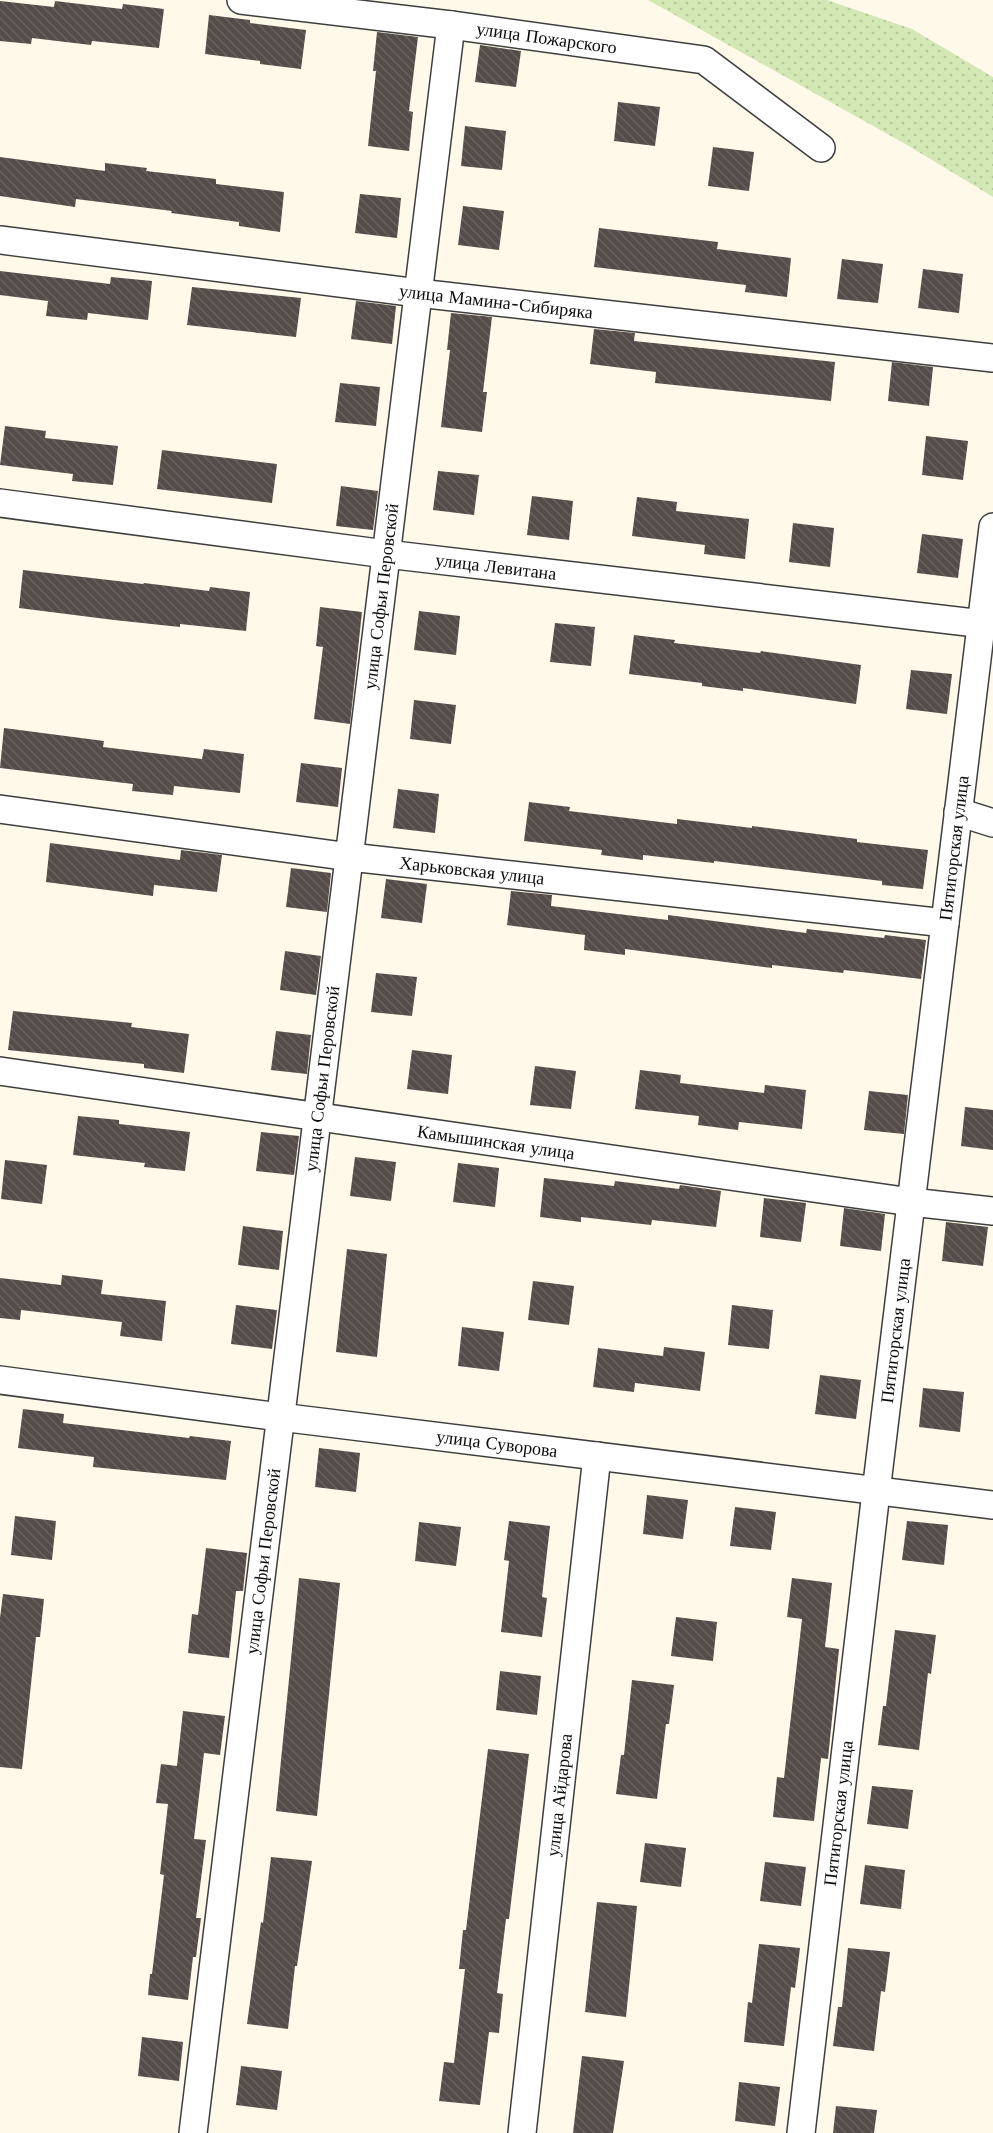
<svg xmlns="http://www.w3.org/2000/svg" width="993" height="2133" viewBox="0 0 993 2133" font-family="'Libre Baskerville',serif">
	<defs>
		<pattern id="green-dots" width="8" height="8" patternUnits="userSpaceOnUse" patternTransform="scale(1.5)"><rect width="8" height="8" fill="#d4e8b5"/><path d="M2 2h.1M6 6h.1" fill="none" stroke="#b5c69a" stroke-width="1.8" stroke-linecap="round"/></pattern>
		<pattern id="building-back-hatch" width="6" height="6" patternUnits="userSpaceOnUse" patternTransform="scale(1.5)"><rect width="6" height="6" fill="#544c48"/><path d="M-1 5l2 2M0 0l6 6M5-1l2 2" fill="none" stroke="#68615e"/></pattern>
	</defs>
	<rect width="100%" height="100%" fill="#fff9ea"/>
	<polygon fill="url(#green-dots)" points="648,0 827,0 912,29 993,77 993,197 907,145"/>
	<g fill="url(#building-back-hatch)">
		<polygon points="0,1 54,7 55,1 122,9 123,4 164,9 159,48 92,41 91,45 32,38 31,44 0,41"/>
		<polygon points="209,15 250,20 250,23 306,30 301,69 260,64 260,61 205,54"/>
		<polygon points="377,32 418,37 409,111 413,112 409,151 368,146 376,71 373,71"/>
		<polygon points="480,45 521,51 516,87 475,82"/>
		<polygon points="618,102 660,107 655,146 614,141"/>
		<polygon points="465,126 506,131 502,170 461,166"/>
		<polygon points="713,147 754,152 749,191 708,186"/>
		<polygon points="0,157 105,171 105,163 147,168 146,171 216,179 216,184 284,192 280,232 239,226 239,222 171,213 172,211 76,199 75,207 0,196"/>
		<polygon points="360,194 401,198 397,238 355,233"/>
		<polygon points="463,206 504,211 499,250 458,245"/>
		<polygon points="599,228 718,242 717,249 791,258 787,297 745,292 746,285 594,267"/>
		<polygon points="842,259 883,264 878,303 837,299"/>
		<polygon points="923,269 963,274 959,313 918,308"/>
		<polygon points="0,271 110,284 111,277 152,281 148,320 88,313 87,320 46,316 48,301 0,295"/>
		<polygon points="192,287 301,298 296,337 187,325"/>
		<polygon points="356,301 396,306 392,344 351,339"/>
		<polygon points="451,313 492,317 483,392 487,392 482,432 441,427 450,350 447,350"/>
		<polygon points="594,329 635,333 634,341 835,362 831,401 655,383 656,372 590,364"/>
		<polygon points="892,362 933,367 929,406 888,401"/>
		<polygon points="340,383 380,387 376,426 335,422"/>
		<polygon points="5,426 46,431 45,438 118,446 113,485 72,481 73,474 0,465"/>
		<polygon points="926,436 968,441 963,480 922,475"/>
		<polygon points="162,450 277,464 272,503 157,489"/>
		<polygon points="438,471 479,475 474,515 433,510"/>
		<polygon points="341,486 378,491 373,530 336,526"/>
		<polygon points="532,496 573,501 569,540 527,535"/>
		<polygon points="637,497 677,502 676,511 749,519 745,559 704,554 705,545 632,536"/>
		<polygon points="793,523 834,528 830,567 789,562"/>
		<polygon points="922,534 963,539 958,578 917,573"/>
		<polygon points="23,570 143,584 144,583 209,591 210,587 250,592 246,631 180,624 180,627 114,620 19,608"/>
		<polygon points="320,607 362,612 350,724 314,719 323,647 316,646"/>
		<polygon points="419,611 460,616 456,655 414,650"/>
		<polygon points="555,623 595,627 591,666 550,662"/>
		<polygon points="634,635 675,640 674,643 760,653 761,651 861,665 856,704 743,688 743,691 702,686 702,683 629,674"/>
		<polygon points="911,670 952,674 947,714 906,709"/>
		<polygon points="414,700 456,705 451,744 410,739"/>
		<polygon points="4,728 104,741 103,747 202,759 204,749 244,754 240,793 174,786 173,795 132,791 133,784 0,768"/>
		<polygon points="301,763 342,768 338,807 296,802"/>
		<polygon points="398,789 439,794 435,833 393,828"/>
		<polygon points="529,802 570,807 569,811 677,824 677,819 752,828 752,826 857,839 857,842 928,850 923,889 882,885 882,881 714,861 714,863 643,855 643,860 601,855 602,850 524,841"/>
		<polygon points="50,843 180,860 181,850 222,855 217,892 154,885 153,896 46,882"/>
		<polygon points="291,868 331,873 327,912 286,907"/>
		<polygon points="386,879 427,884 422,923 381,918"/>
		<polygon points="511,891 552,895 551,906 668,920 668,915 806,933 807,929 884,938 885,935 926,940 921,979 844,970 843,973 772,965 772,968 625,949 625,955 584,950 585,935 507,925"/>
		<polygon points="285,951 321,956 316,995 280,990"/>
		<polygon points="376,973 417,977 412,1016 371,1012"/>
		<polygon points="13,1011 132,1023 131,1027 189,1034 184,1073 144,1068 144,1064 8,1050"/>
		<polygon points="276,1031 311,1035 307,1074 271,1070"/>
		<polygon points="412,1050 452,1055 448,1094 407,1089"/>
		<polygon points="535,1066 576,1071 571,1109 530,1105"/>
		<polygon points="640,1070 681,1075 680,1083 764,1093 765,1085 806,1090 802,1129 739,1122 738,1130 698,1125 699,1116 635,1109"/>
		<polygon points="869,1091 908,1095 904,1134 864,1130"/>
		<polygon points="965,1107 993,1110 993,1150 961,1146"/>
		<polygon points="78,1116 119,1120 119,1124 190,1132 185,1171 144,1167 145,1163 73,1155"/>
		<polygon points="261,1132 299,1136 294,1175 256,1171"/>
		<polygon points="355,1157 396,1162 391,1201 350,1196"/>
		<polygon points="5,1160 47,1165 42,1204 1,1199"/>
		<polygon points="458,1163 499,1168 495,1207 453,1202"/>
		<polygon points="544,1178 614,1186 615,1181 679,1189 680,1185 721,1191 716,1227 652,1220 651,1225 581,1217 581,1222 540,1217"/>
		<polygon points="764,1198 806,1203 801,1242 760,1237"/>
		<polygon points="844,1208 885,1214 881,1251 840,1246"/>
		<polygon points="946,1222 988,1227 983,1266 942,1261"/>
		<polygon points="243,1226 283,1231 279,1270 238,1265"/>
		<polygon points="347,1249 387,1254 377,1357 336,1352"/>
		<polygon points="62,1275 103,1280 101,1294 166,1301 162,1341 120,1336 122,1322 21,1310 20,1320 0,1318 0,1278 61,1285"/>
		<polygon points="533,1281 574,1286 569,1325 528,1320"/>
		<polygon points="236,1305 277,1310 272,1349 231,1344"/>
		<polygon points="732,1305 773,1310 769,1349 728,1345"/>
		<polygon points="462,1327 504,1332 499,1371 458,1366"/>
		<polygon points="664,1347 705,1352 700,1391 635,1383 634,1392 593,1387 598,1348 663,1356"/>
		<polygon points="820,1375 861,1380 856,1419 815,1414"/>
		<polygon points="923,1388 964,1392 960,1432 919,1427"/>
		<polygon points="23,1409 64,1414 63,1423 189,1438 190,1436 231,1441 226,1480 93,1467 94,1457 18,1448"/>
		<polygon points="319,1448 360,1453 356,1492 315,1487"/>
		<polygon points="647,1495 688,1500 683,1539 643,1534"/>
		<polygon points="735,1507 776,1512 771,1550 730,1546"/>
		<polygon points="15,1516 56,1521 52,1560 11,1555"/>
		<polygon points="509,1521 550,1526 542,1597 547,1598 542,1637 501,1632 509,1561 504,1560"/>
		<polygon points="907,1521 948,1525 944,1565 902,1560"/>
		<polygon points="419,1522 461,1527 456,1566 415,1561"/>
		<polygon points="206,1548 247,1553 243,1591 236,1591 229,1658 188,1653 192,1614 198,1615"/>
		<polygon points="299,1578 340,1583 317,1816 276,1811"/>
		<polygon points="792,1578 832,1583 825,1647 839,1649 828,1759 821,1758 814,1821 773,1817 777,1777 784,1778 802,1619 787,1617"/>
		<polygon points="3,1594 44,1599 40,1637 36,1637 22,1769 0,1767 0,1618"/>
		<polygon points="676,1617 717,1622 713,1661 671,1656"/>
		<polygon points="895,1630 936,1635 931,1674 928,1673 919,1750 878,1745 883,1706 886,1706"/>
		<polygon points="500,1671 541,1676 537,1715 496,1710"/>
		<polygon points="632,1680 674,1685 669,1724 666,1724 657,1799 616,1794 621,1755 624,1755"/>
		<polygon points="183,1711 225,1716 220,1755 204,1753 194,1839 206,1840 196,1918 201,1918 196,1957 193,1957 188,2000 148,1995 150,1974 152,1974 164,1875 160,1874 168,1804 156,1803 161,1764 177,1766"/>
		<polygon points="488,1749 529,1754 509,1919 506,1919 497,1993 503,1994 499,2033 489,2032 480,2105 439,2101 444,2062 454,2063 465,1969 459,1969 463,1930 466,1930"/>
		<polygon points="872,1786 913,1790 908,1829 867,1824"/>
		<polygon points="645,1843 686,1848 681,1887 640,1882"/>
		<polygon points="271,1857 312,1861 297,1966 295,1966 288,2029 247,2024 261,1922 263,1923"/>
		<polygon points="765,1862 806,1867 801,1906 760,1901"/>
		<polygon points="865,1865 905,1870 901,1909 860,1904"/>
		<polygon points="597,1902 637,1906 626,2017 585,2012"/>
		<polygon points="759,1944 800,1948 795,1988 791,1987 784,2046 744,2042 748,2002 752,2003"/>
		<polygon points="848,1948 890,1952 885,1992 881,1991 874,2051 833,2046 838,2007 842,2007"/>
		<polygon points="142,2037 183,2042 179,2081 138,2076"/>
		<polygon points="582,2056 624,2061 613,2133 573,2133"/>
		<polygon points="241,2066 282,2071 277,2110 236,2105"/>
		<polygon points="739,2082 780,2087 775,2126 735,2121"/>
		<polygon points="836,2106 877,2110 874,2133 833,2133"/>
	</g>
	<g fill="none" stroke-linecap="round" stroke-linejoin="round">
		<defs>
			<g id="minor">
				<path id="s1" d="M241,0L451,25L704,60L821,148"/>
				<path id="s2" d="M0,240L418,293L993,358"/>
				<path id="s3" d="M0,503L386,554L993,625"/>
				<path id="s4" d="M0,809L350,857L945,923"/>
				<polyline points="958,812 993,823"/>
				<path id="s5" d="M0,1071L911,1202L993,1211"/>
				<path id="s6" d="M0,1380L280,1417L993,1505"/>
				<path id="s7" d="M193,2133L451,25"/>
				<path id="s8" d="M522,2133L597,1456"/>
				<path id="s9" d="M801,2133L876,1492L993,527"/>
			</g>
		</defs>
		<use href="#minor" stroke="#3e3e3e" stroke-width="30"/>
		<use href="#minor" stroke="#fff" stroke-width="27"/>
	</g>
	<g text-anchor="middle" stroke-width="6" stroke-linejoin="round" paint-order="stroke">
		<g font-size="18" fill="#0b0b0b" stroke="#fff">
			<text dy="6" stroke="none"><textPath href="#s1" startOffset="308">улица Пожарского</textPath></text>
			<text dy="6" stroke="none"><textPath href="#s2" startOffset="500">улица Мамина-Сибиряка</textPath></text>
			<text dy="6" stroke="none"><textPath href="#s3" startOffset="500">улица Левитана</textPath></text>
			<text dy="6" stroke="none"><textPath href="#s7" startOffset="1548">улица Софьи Перовской</textPath></text>
			<text dy="6" stroke="none"><textPath href="#s9" startOffset="1294">Пятигорская улица</textPath></text>
			<text dy="6" stroke="none"><textPath href="#s4" startOffset="476">Харьковская улица</textPath></text>
			<text dy="6" stroke="none"><textPath href="#s7" startOffset="1062">улица Софьи Перовской</textPath></text>
			<text dy="6" stroke="none"><textPath href="#s5" startOffset="501">Камышинская улица</textPath></text>
			<text dy="6" stroke="none"><textPath href="#s9" startOffset="808">Пятигорская улица</textPath></text>
			<text dy="6" stroke="none"><textPath href="#s6" startOffset="501">улица Суворова</textPath></text>
			<text dy="6" stroke="none"><textPath href="#s7" startOffset="576">улица Софьи Перовской</textPath></text>
			<text dy="6" stroke="none"><textPath href="#s8" startOffset="340">улица Айдарова</textPath></text>
			<text dy="6" stroke="none"><textPath href="#s9" startOffset="322">Пятигорская улица</textPath></text>
		</g>
	</g>
</svg>
